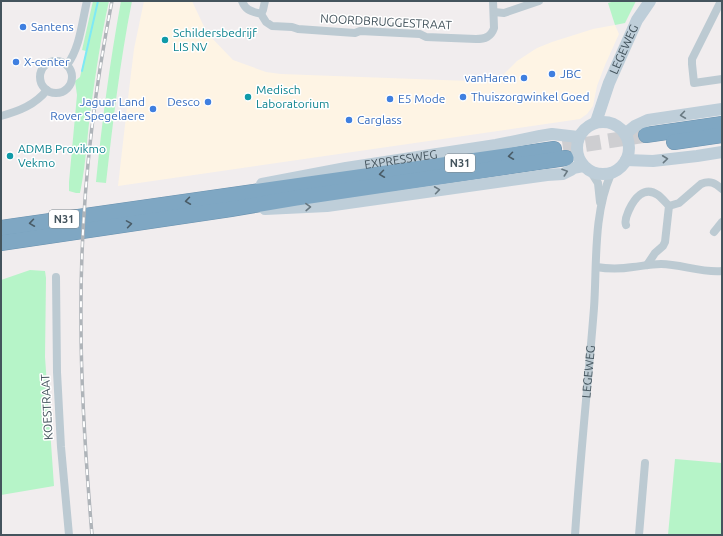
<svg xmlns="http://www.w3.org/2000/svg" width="723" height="536" viewBox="0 0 723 536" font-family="Ubuntu,sans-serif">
	<rect width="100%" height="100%" fill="#f1edee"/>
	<polygon fill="#fef4e4" points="144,1 192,1 207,33 233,60 266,72 281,74 496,82 517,61 537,48 552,42 593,29 615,25 619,34 605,65 597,86 593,106 587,114 580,119 118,186 129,90 134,49"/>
	<g fill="#b6f4c8">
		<path d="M93,1H109C101,36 96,72 91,107C87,136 86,164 80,193H76L69,191V182L77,95L75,81L80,77L86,51L82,50Z"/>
		<path d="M121,1H132C120,61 113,122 106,183L96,182C102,121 110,61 121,1Z"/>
		<polygon points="615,1 636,1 625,23 615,25 608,3"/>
		<polygon points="30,270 45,271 46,278 45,357 54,486 1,495 1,280"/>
		<polygon points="675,459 722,463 722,535 668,535"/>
	</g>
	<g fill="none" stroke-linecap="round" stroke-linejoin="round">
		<polyline stroke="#7ee9f6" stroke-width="2" points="82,71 98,1"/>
		<polyline stroke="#ceced1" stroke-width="15" stroke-dasharray="15 8" stroke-linecap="butt" points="563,148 646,135"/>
		<defs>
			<g id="highway">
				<polyline points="646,135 722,124"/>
				<polyline points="674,142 722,135"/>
				<path d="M1,228C185,201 370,176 554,149"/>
				<polyline points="1,243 231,209 296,198 566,158"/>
			</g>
		</defs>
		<use href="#highway" stroke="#6a92af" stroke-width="16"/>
		<g stroke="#bccad2" stroke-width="8">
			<path d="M242,1C246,11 251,11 261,14L266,22L272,26L292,27L298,29L355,33L360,31L420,34L426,37L476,39C485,39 491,37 494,28L493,1"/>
			<polyline points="721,1 692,59 692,64 694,83 722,79"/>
			<polyline points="494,12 504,13 539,1"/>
			<polyline points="261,14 263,10 265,1"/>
			<circle cx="56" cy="77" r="16"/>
			<path d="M67,65C80,48 82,22 87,1"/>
			<path d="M1,116C19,111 35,105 47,90"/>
			<polyline points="591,172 598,183 600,202"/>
			<path d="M669,206L679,203L701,184C710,180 715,183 722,189"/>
			<path d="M626,225C624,220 627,215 629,210C634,199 644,185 658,195C662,198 665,202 669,206L665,242L663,246L655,253L647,265"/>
			<polyline points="714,232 722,222"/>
			<path d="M596,267C608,269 621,269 633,267C642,266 651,264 661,264C681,264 701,273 722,271"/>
			<polyline points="56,277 57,372 61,447 69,535"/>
			<path id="s1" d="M575,535C580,459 588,384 594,308C597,265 593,214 611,174"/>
			<polyline points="639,535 645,463"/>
		</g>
		<g stroke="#beced9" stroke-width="12">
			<circle cx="603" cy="148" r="26"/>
			<path id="s2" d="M596,122L609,83L637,20L650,1"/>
			<polyline points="625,134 635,126 648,120 722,109"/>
			<polyline points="626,160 653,161 697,156 722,152"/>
			<path id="s3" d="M262,184L346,168L496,145L540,136L552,134L578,137"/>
			<polyline points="265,209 327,206 547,175 563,174 571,170 573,168 583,166"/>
		</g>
		<use href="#highway" stroke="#7fa7c3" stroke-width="15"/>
		<defs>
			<path id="rail" d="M92,535C86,464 81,394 81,323C80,215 91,107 112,1"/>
		</defs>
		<use href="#rail" stroke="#afb4b9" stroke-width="3.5"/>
		<use href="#rail" stroke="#fff" stroke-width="2" stroke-dasharray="6" stroke-linecap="butt"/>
	</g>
	<defs><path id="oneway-chevron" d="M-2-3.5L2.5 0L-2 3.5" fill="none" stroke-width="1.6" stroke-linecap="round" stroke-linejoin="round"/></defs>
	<g stroke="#697982">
		<use href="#oneway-chevron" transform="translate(683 115) rotate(172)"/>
		<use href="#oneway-chevron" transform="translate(665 159) rotate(-6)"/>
		<use href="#oneway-chevron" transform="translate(565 172) rotate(-19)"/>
		<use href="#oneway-chevron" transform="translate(437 190) rotate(-8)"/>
		<use href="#oneway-chevron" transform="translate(308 207) rotate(-2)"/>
	</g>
	<g stroke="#4a5c67">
		<use href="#oneway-chevron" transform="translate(511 156) rotate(172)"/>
		<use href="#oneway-chevron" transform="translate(382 174) rotate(172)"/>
		<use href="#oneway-chevron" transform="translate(188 201) rotate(172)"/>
		<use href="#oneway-chevron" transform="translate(32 223) rotate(172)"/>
		<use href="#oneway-chevron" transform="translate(129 224) rotate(-9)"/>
	</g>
	<g fill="#3f7fe0" stroke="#fff" stroke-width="1.5">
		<circle cx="23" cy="27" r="4"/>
		<circle cx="16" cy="62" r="4"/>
		<circle cx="552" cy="74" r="4"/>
		<circle cx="524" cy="78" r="4"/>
		<circle cx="463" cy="97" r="4"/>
		<circle cx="390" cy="99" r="4"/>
		<circle cx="208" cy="102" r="4"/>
		<circle cx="153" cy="109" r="4"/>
		<circle cx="349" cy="120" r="4"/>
	</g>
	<g fill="#0f9aa8" stroke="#fff" stroke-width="1.5">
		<circle cx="165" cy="40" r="4"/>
		<circle cx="248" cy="97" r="4"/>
		<circle cx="10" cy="156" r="4"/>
	</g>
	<g text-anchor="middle" stroke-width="3" stroke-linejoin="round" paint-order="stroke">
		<g fill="#fff" stroke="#7c878e" stroke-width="1">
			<rect x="445" y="154" width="30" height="18" rx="3"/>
			<rect x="49" y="210" width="30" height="18" rx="3"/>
		</g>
		<g font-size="11" font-weight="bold" fill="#44545d">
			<text x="460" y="167">N31</text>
			<text x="64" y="223">N31</text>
		</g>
		<g font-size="12" fill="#44545d" stroke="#fff">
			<text transform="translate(386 22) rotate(3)" y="4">NOORDBRUGGESTRAAT</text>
			<text dy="4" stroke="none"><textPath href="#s2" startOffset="78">LEGEWEG</textPath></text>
			<text dy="4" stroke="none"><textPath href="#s3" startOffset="141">EXPRESSWEG</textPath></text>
			<text dy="4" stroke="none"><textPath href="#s1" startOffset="164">LEGEWEG</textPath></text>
			<text transform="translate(47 407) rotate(-93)" y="4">KOESTRAAT</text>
		</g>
		<g font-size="12" fill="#366cbe" stroke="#fff" text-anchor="start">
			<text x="31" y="31">Santens</text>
			<text x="24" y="66">X-center</text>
			<text x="560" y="78">JBC</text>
			<text x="516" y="82" text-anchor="end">vanHaren</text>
			<text x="471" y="101">Thuiszorgwinkel Goed</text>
			<text x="398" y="103">E5 Mode</text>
			<text x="145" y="106" text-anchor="end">Jaguar Land<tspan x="145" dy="14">Rover Spegelaere</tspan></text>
			<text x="200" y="106" text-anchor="end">Desco</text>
			<text x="357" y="124">Carglass</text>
		</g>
		<g font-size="12" fill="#0d838f" stroke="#fff" text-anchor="start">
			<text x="173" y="37">Schildersbedrijf<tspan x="173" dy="14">LIS NV</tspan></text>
			<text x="256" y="94">Medisch<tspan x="256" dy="14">Laboratorium</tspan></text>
			<text x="18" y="153">ADMB Provikmo<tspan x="18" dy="14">Vekmo</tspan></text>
		</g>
	</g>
	<rect width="723" height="536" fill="none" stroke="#44545d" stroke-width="4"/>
</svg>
